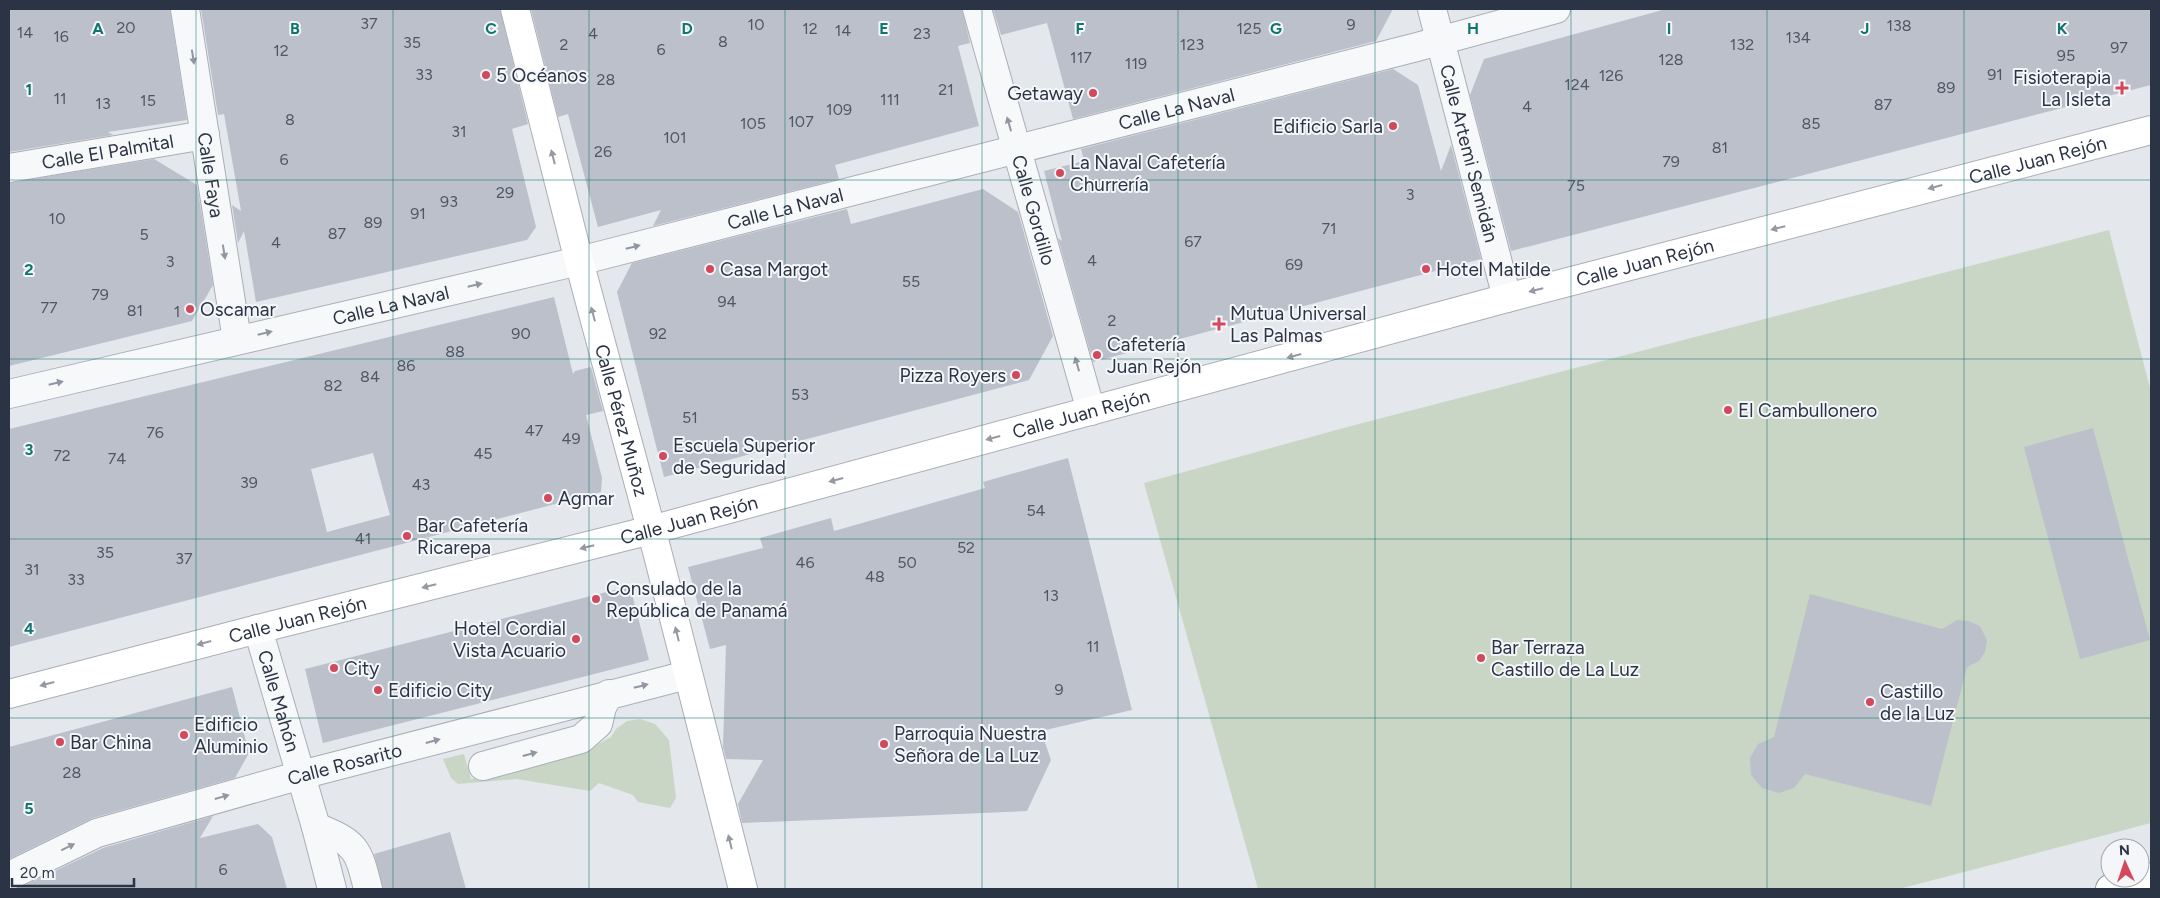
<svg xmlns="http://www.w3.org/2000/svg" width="2160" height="898" viewBox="0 0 2160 898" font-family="Figtree,sans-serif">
	<rect width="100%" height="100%" fill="#e4e7ec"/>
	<g fill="#c9d6c5">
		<polygon points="2109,230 2151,392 2151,823 1899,889 1258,889 1144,483 1351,426"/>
		<polygon points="640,719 655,724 669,740 676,798 670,808 638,802 633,795 599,783 590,791 517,779 458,784 451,778 443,759 464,754 471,779 597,745 611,737 616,729 627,721"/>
	</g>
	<g fill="#bbc0ca" fill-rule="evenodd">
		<polygon points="9,9 170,9 187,120 108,132 113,135 9,152"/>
		<polygon points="201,9 500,9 528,124 512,129 536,227 527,240 256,302 244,231 238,243 232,205 241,211 224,114 218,115"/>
		<polygon points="531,9 962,9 970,43 958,46 979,126 835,165 839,179 653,226 661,210 598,227 568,114 558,117"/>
		<polygon points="993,9 1393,9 1376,41 1073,119 1047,23 1001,35"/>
		<polygon points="1666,9 2151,9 2151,85 1511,251 1470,95 1484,59"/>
		<polygon points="1393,69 1418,85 1441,171 1451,145 1481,259 1093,362 1058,238 1062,241 1044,171 1084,161 1081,149"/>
		<polygon points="154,159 197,185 213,285 192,321 9,366 9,183"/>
		<polygon points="983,189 1018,212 1053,336 1029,380 664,477 617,292 632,263 847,209 851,224"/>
		<path d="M554,297L573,374L575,371L591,367L603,411L586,415L602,478L601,492L9,647V429ZM373,453L390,515L327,532L311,469Z"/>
		<polygon points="2093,428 2150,640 2080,659 2024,447"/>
		<polygon points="1068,458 1132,710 1041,731 1051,760 1027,811 742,823 738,804 763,760 726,759 723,747 726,645 710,649 688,567 763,548 760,538 831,518 834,531 985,488 983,482"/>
		<polygon points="630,586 649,660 323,743 305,669"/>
		<polygon points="1810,594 1942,629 1957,620 1968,621 1980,626 1987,640 1985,652 1979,661 1967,667 1931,806 1805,774 1794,788 1779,793 1762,788 1751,775 1750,758 1758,744 1774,737"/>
		<polygon points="232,687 249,753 235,778 93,818 9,859 9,747"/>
		<polygon points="213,816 200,838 258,824 272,837 287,889 17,889 103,848"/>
		<polygon points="450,832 466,889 383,889 374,854"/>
	</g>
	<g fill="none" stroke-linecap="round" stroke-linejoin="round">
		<defs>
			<g id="street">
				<path id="s1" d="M185,9L237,340"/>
				<path id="s2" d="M977,9L1091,411"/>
				<path id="s3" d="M1432,9L1507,298"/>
				<path id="s4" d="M9,168L205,135"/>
				<path id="s5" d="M9,394L579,261L1417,47L1556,9"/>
				<path id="s6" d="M258,629L316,827L332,889"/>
				<polyline points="483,766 581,739 598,724 602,707 609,694"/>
				<path d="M316,827C356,843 358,848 368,889"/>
				<path id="s7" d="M9,876L97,833L301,775L687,675"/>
			</g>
			<g id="secondary">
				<path id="s8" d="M515,9L579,261L658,555L743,889"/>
				<path id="s9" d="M9,694L258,629L651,530L1507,298L2151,130"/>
			</g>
			<polyline id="highway" points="2110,889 2151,877"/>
		</defs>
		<use href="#street" stroke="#a9aeb7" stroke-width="30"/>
		<use href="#secondary" stroke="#a9aeb7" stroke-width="30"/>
		<use href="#highway" stroke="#8b94a3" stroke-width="30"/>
		<use href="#street" stroke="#f7f8fa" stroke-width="28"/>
		<use href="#secondary" stroke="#fff" stroke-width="28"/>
		<use href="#highway" stroke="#fff" stroke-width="28"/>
	</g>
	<defs><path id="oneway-solid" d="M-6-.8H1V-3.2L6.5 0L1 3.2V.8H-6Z" transform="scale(1.25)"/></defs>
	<g fill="#9196a0">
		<use href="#oneway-solid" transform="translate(193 57) rotate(81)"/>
		<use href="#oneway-solid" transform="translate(1009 124) rotate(-106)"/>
		<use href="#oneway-solid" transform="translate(633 247) rotate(-14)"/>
		<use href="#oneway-solid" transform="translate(224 252) rotate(81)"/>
		<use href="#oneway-solid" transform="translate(475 285) rotate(-13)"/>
		<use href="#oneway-solid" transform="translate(265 333) rotate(-13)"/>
		<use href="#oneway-solid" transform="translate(1077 364) rotate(-106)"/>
		<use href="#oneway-solid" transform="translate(56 383) rotate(-13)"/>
		<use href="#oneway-solid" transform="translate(641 686) rotate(-14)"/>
		<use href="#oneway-solid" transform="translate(433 741) rotate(-15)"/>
		<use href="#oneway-solid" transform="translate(530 754) rotate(-15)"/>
		<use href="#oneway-solid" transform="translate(222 797) rotate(-16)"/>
		<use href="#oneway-solid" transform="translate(68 847) rotate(-26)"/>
	</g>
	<g fill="#959aa2">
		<use href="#oneway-solid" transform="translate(553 157) rotate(-104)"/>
		<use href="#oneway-solid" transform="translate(1935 187) rotate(165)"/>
		<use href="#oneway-solid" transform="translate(1778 228) rotate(166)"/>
		<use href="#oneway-solid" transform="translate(1536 290) rotate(166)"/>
		<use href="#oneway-solid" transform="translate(593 314) rotate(-105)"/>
		<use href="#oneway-solid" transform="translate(1294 356) rotate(165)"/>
		<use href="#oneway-solid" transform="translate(993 438) rotate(165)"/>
		<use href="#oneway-solid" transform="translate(836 480) rotate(165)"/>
		<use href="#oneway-solid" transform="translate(587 547) rotate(166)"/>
		<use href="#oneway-solid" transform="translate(429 586) rotate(166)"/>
		<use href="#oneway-solid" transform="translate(677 634) rotate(-104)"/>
		<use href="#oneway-solid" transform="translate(204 643) rotate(165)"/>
		<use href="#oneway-solid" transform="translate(47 684) rotate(165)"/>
		<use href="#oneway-solid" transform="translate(730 842) rotate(-104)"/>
	</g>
	<path fill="none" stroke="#0f766e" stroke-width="1" stroke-opacity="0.55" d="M196,9V889M393,9V889M589,9V889M785,9V889M982,9V889M1178,9V889M1375,9V889M1571,9V889M1767,9V889M1964,9V889M9,180H2151M9,359H2151M9,539H2151M9,718H2151"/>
	<g fill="#d1495b" stroke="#f4f6f9" stroke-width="2">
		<circle cx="486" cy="75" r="5"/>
		<path d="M2119.5 80.5h5v5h5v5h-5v5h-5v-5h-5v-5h5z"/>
		<circle cx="1093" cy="93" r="5"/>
		<circle cx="1393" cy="126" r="5"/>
		<circle cx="1060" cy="173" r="5"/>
		<circle cx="710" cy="269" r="5"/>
		<circle cx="1426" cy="269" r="5"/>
		<circle cx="190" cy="309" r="5"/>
		<path d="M1216.5 316.5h5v5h5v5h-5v5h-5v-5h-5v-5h5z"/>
		<circle cx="1097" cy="355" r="5"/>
		<circle cx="1016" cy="375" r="5"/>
		<circle cx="1728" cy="410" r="5"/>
		<circle cx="663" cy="456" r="5"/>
		<circle cx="548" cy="498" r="5"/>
		<circle cx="407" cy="536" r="5"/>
		<circle cx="596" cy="599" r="5"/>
		<circle cx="576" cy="639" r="5"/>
		<circle cx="1481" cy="658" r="5"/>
		<circle cx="334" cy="668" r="5"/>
		<circle cx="378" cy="690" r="5"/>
		<circle cx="1870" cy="702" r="5"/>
		<circle cx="184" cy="735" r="5"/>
		<circle cx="60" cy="742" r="5"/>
		<circle cx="884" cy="744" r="5"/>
	</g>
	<g text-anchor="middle" stroke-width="4" stroke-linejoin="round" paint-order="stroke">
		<g font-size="16" fill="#4f5766">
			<text x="369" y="29">37</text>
			<text x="756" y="30">10</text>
			<text x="1351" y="30">9</text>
			<text x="1899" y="31">138</text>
			<text x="126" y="33">20</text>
			<text x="810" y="34">12</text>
			<text x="1249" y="34">125</text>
			<text x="843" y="36">14</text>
			<text x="25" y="38">14</text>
			<text x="593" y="39">4</text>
			<text x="922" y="39">23</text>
			<text x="61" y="42">16</text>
			<text x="1798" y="43">134</text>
			<text x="723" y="47">8</text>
			<text x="412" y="48">35</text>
			<text x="564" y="50">2</text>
			<text x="1192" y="50">123</text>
			<text x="1742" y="50">132</text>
			<text x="2119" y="53">97</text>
			<text x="661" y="55">6</text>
			<text x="281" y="56">12</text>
			<text x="2066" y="61">95</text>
			<text x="1081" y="63">117</text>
			<text x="1671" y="65">128</text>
			<text x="1136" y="69">119</text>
			<text x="424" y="80">33</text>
			<text x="1995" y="80">91</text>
			<text x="1611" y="81">126</text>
			<text x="606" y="85">28</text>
			<text x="1577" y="90">124</text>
			<text x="1946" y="93">89</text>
			<text x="946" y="95">21</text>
			<text x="60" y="104">11</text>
			<text x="890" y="105">111</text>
			<text x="148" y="106">15</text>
			<text x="103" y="109">13</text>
			<text x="1883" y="110">87</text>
			<text x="1527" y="112">4</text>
			<text x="839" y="115">109</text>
			<text x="290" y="125">8</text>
			<text x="801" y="127">107</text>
			<text x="753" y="129">105</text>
			<text x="1811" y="129">85</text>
			<text x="459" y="137">31</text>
			<text x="675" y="143">101</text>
			<text x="1720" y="153">81</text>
			<text x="603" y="157">26</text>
			<text x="284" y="165">6</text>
			<text x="1671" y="167">79</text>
			<text x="1576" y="191">75</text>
			<text x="505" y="198">29</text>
			<text x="1410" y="200">3</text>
			<text x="449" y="207">93</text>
			<text x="418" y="219">91</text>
			<text x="57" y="224">10</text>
			<text x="373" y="228">89</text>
			<text x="1329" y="234">71</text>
			<text x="337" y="239">87</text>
			<text x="144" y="240">5</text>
			<text x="1193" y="247">67</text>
			<text x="276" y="248">4</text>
			<text x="1092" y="266">4</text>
			<text x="170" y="267">3</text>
			<text x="1294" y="270">69</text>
			<text x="911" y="287">55</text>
			<text x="100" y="300">79</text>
			<text x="727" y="307">94</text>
			<text x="49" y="313">77</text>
			<text x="135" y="316">81</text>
			<text x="177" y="317">1</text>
			<text x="1112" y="326">2</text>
			<text x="521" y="339">90</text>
			<text x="658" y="339">92</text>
			<text x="455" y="357">88</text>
			<text x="406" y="371">86</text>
			<text x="370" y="382">84</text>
			<text x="333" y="391">82</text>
			<text x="800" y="400">53</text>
			<text x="690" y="423">51</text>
			<text x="534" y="436">47</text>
			<text x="155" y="438">76</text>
			<text x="571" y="444">49</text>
			<text x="483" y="459">45</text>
			<text x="62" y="461">72</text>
			<text x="117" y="464">74</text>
			<text x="249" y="488">39</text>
			<text x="421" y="490">43</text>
			<text x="1036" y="516">54</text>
			<text x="363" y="544">41</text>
			<text x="966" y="553">52</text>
			<text x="105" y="558">35</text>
			<text x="184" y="564">37</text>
			<text x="805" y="568">46</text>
			<text x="907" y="568">50</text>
			<text x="32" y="575">31</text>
			<text x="875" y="582">48</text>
			<text x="76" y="585">33</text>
			<text x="1051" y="601">13</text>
			<text x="1093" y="652">11</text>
			<text x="1059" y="695">9</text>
			<text x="72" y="778">28</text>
			<text x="223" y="875">6</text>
		</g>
		<g font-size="19" fill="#2b3445" stroke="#f4f6f9" text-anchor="start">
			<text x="496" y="82">5 Océanos</text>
			<text x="2111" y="84" text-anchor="end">Fisioterapia<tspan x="2111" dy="22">La Isleta</tspan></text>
			<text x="1083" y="100" text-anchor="end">Getaway</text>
			<text x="1383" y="133" text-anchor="end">Edificio Sarla</text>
			<text x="1070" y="169">La Naval Cafetería<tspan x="1070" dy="22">Churrería</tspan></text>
			<text x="720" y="276">Casa Margot</text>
			<text x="1436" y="276">Hotel Matilde</text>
			<text x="200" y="316">Oscamar</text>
			<text x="1230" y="320">Mutua Universal<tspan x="1230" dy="22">Las Palmas</tspan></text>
			<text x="1107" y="351">Cafetería<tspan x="1107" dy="22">Juan Rejón</tspan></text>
			<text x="1006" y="382" text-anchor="end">Pizza Royers</text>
			<text x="1738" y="417">El Cambullonero</text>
			<text x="673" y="452">Escuela Superior<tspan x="673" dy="22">de Seguridad</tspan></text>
			<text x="558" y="505">Agmar</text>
			<text x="417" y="532">Bar Cafetería<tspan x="417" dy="22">Ricarepa</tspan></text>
			<text x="606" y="595">Consulado de la<tspan x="606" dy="22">República de Panamá</tspan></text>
			<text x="566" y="635" text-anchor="end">Hotel Cordial<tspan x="566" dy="22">Vista Acuario</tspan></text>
			<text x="1491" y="654">Bar Terraza<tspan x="1491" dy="22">Castillo de La Luz</tspan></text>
			<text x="344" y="675">City</text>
			<text x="388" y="697">Edificio City</text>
			<text x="1880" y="698">Castillo<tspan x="1880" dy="22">de la Luz</tspan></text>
			<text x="194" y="731">Edificio<tspan x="194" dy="22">Aluminio</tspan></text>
			<text x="894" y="740">Parroquia Nuestra<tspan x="894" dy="22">Señora de La Luz</tspan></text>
			<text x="70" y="749">Bar China</text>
		</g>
		<g font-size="19" fill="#2b3445" stroke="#f4f6f9">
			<text dy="7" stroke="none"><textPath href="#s5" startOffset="1202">Calle La Naval</textPath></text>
			<text dy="7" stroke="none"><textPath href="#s4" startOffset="100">Calle El Palmital</textPath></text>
			<text dy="7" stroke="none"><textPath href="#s3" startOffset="149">Calle Artemi Semidán</textPath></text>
			<text dy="7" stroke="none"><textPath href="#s9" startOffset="2098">Calle Juan Rejón</textPath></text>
			<text dy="7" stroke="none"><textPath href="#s1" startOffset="168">Calle Faya</textPath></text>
			<text dy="7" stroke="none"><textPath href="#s5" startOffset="798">Calle La Naval</textPath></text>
			<text dy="7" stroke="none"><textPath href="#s2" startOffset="209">Calle Gordillo</textPath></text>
			<text dy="7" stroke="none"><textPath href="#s9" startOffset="1692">Calle Juan Rejón</textPath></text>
			<text dy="7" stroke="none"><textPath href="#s5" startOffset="392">Calle La Naval</textPath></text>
			<text dy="7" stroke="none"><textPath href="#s9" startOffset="1108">Calle Juan Rejón</textPath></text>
			<text dy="7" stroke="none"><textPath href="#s8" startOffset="425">Calle Pérez Muñoz</textPath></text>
			<text dy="7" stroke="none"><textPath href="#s9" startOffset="702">Calle Juan Rejón</textPath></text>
			<text dy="7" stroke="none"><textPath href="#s9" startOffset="298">Calle Juan Rejón</textPath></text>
			<text dy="7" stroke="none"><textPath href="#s6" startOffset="75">Calle Mahón</textPath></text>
			<text dy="7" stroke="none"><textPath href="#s7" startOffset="355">Calle Rosarito</textPath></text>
		</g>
	</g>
	<g font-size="16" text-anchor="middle" font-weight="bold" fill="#0f766e" stroke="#f4f6f9" stroke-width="4" stroke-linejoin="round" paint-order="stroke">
		<text x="98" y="34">A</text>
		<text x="295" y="34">B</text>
		<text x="491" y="34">C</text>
		<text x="687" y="34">D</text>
		<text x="884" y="34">E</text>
		<text x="1080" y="34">F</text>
		<text x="1276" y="34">G</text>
		<text x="1473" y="34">H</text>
		<text x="1669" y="34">I</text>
		<text x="1865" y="34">J</text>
		<text x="2062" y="34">K</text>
		<text x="29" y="95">1</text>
		<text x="29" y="275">2</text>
		<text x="29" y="455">3</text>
		<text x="29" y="634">4</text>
		<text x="29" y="814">5</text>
	</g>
	<rect width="2160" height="898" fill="none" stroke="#2b3445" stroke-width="20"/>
	<g transform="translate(2125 863) rotate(357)"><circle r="24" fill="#f4f6f9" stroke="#a4a8b1"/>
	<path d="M0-4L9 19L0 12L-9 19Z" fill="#d1495b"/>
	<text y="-8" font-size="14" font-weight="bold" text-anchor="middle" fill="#2b3445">N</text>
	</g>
	<path d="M12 878v8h122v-8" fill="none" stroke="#2b3445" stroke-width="2.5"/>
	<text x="20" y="878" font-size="15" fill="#2b3445" stroke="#f4f6f9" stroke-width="4" paint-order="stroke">20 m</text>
</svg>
